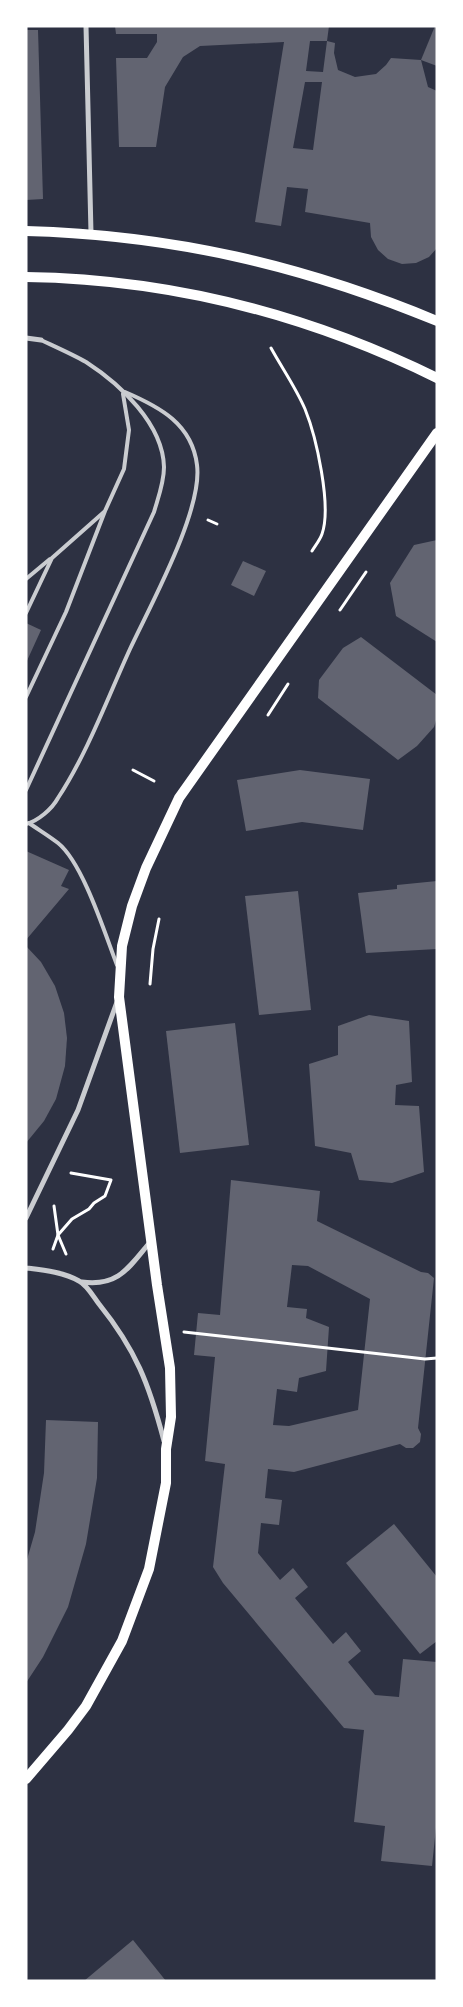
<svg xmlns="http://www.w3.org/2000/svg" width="463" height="2007" viewBox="0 0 463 2007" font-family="'Asap Condensed',sans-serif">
	<rect width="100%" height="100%" fill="#2d3142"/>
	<g fill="#626471" fill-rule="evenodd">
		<path d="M115,26H329L327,41L335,43L334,53L338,70L355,77L376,74L386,65L391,58L421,60L428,87L437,91V248L429,257L416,263L402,264L388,259L378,250L371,237L370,223L305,212L308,189L287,187L281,226L255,222L284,42L200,46L183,57L165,87L156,147H119L116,58H147L157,42V34H116ZM310,41H327L323,72L306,71ZM305,82H322L313,150L293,148Z"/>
		<polygon points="435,26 437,26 437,66 421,60"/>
		<polygon points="26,30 38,30 43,199 26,200"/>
		<polygon points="437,540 437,642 396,616 390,583 414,545"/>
		<polygon points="243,561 266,571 254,596 231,585"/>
		<polygon points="26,623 41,630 26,663"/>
		<polygon points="361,637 437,695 437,717 434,727 417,746 398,760 318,698 319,680 343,648"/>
		<polygon points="300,770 370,779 363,830 302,822 246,831 237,780"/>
		<polygon points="26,851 69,870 61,886 69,889 26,940"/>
		<polygon points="437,881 437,949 366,953 358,893 397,889 397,885"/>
		<polygon points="298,891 311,1010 259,1015 245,896"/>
		<polygon points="26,946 41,962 55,986 64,1013 67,1038 65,1066 56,1099 44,1121 26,1143"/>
		<polygon points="369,1015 409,1021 412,1082 396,1085 395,1105 419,1106 424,1172 392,1183 359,1180 351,1153 315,1146 309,1064 338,1055 338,1026"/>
		<polygon points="235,1023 249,1145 180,1153 166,1031"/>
		<path d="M231,1180L320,1191L317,1221L421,1272L428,1273L434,1278L418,1428L421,1434L420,1442L413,1448H406L400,1444L294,1472L268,1469L265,1498L282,1500L279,1525L261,1523L258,1553L280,1580L293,1568L308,1587L295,1598L333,1644L346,1632L361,1651L348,1662L375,1695L399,1697L403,1659L437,1662V1818L432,1866L381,1861L385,1826L354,1822L364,1730L344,1728L223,1583L213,1567L225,1464L205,1461L215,1357L194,1355L198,1313L220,1315ZM292,1265L308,1266L370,1299L358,1410L289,1426L273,1425L277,1389L297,1392L299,1378L326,1371L329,1327L306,1318L307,1309L287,1307Z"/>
		<polygon points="46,1420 98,1422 97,1478 86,1544 68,1607 43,1657 26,1683 26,1563 35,1532 44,1473"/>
		<polygon points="394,1524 437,1577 437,1641 420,1654 346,1563"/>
		<polygon points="133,1940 166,1981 84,1981"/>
	</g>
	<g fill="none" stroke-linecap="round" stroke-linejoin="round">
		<g stroke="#fff" stroke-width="3">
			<path d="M271,348C282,368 296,388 305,409C316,436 332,506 322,534C320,540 315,546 312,551"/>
			<polyline points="208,520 217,524"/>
			<polyline points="340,610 366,572"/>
			<polyline points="268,715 288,684"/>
			<polyline points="133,770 154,781"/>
			<polyline points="150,984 153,949 159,919"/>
			<polyline points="54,1206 58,1235 66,1254"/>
			<polyline points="53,1249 58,1235 72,1219 89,1209 94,1203 105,1196 111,1180 71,1173"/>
			<polyline points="184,1332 425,1359 437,1358"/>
		</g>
		<g stroke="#caccd0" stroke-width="4">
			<polyline points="26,579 50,559"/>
			<polyline points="26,613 52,558 104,512"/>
			<polyline points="26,697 66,612 105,511 124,469 129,430 123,394"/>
			<path d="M26,790L154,512C158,498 164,483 164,467C163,424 120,384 86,362C72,354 56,347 41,340"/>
			<path d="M29,823C39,830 49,836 58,843C83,863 105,934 117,965"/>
			<path d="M26,824C38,821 52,809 58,798C87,754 108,697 130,649C150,606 203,510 197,465C192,424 160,407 125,392"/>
		</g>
		<g stroke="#caccd0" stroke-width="5">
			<polyline points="86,26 91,233"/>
			<polyline points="26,338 41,340"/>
			<polyline points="26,1218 78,1110 117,1002"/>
			<path d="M26,1268C43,1270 64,1272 79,1281C87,1285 93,1296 99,1304C136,1350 149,1384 164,1441"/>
			<path d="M82,1282C119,1287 129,1267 151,1241"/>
		</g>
		<g stroke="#fff" stroke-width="10">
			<path d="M26,231C172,235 302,265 437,321"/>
			<path d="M26,277C171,279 307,314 437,378"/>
			<polyline points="26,1779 68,1730 86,1706 122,1641 149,1569 166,1483 166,1449 171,1417 170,1368 157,1285 119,997 122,946 132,906 146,868 179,798 437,433"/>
		</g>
	</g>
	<rect width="463" height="2007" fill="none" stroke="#ffffff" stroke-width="55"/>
</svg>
